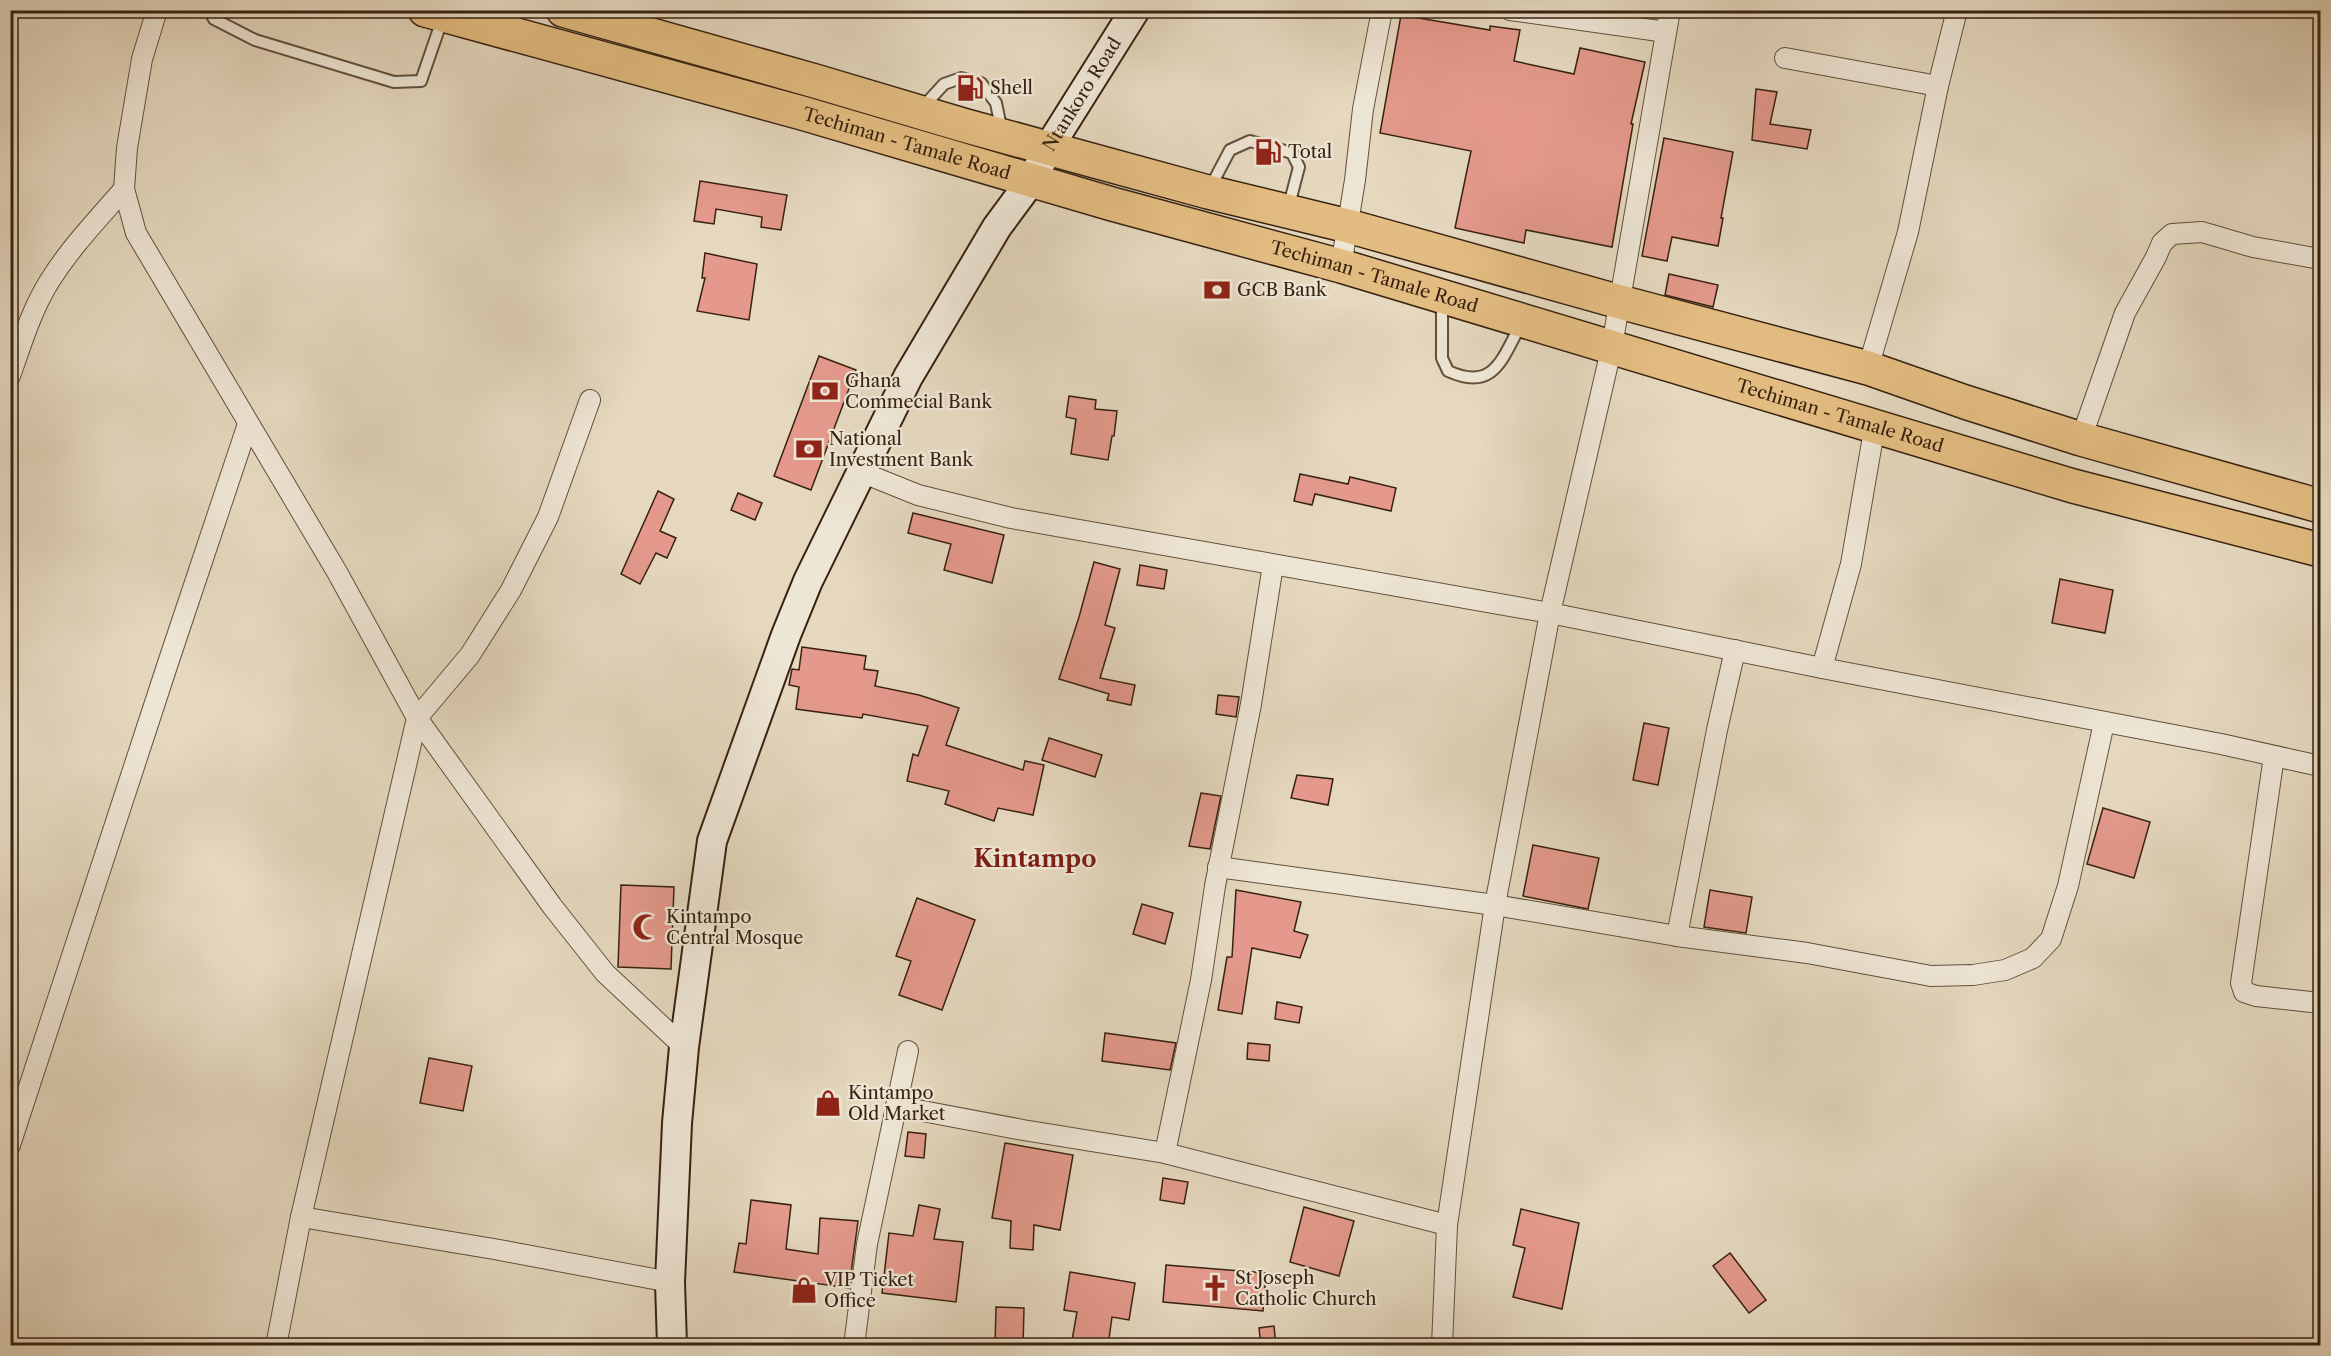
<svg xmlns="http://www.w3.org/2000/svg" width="2331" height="1356" viewBox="0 0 2331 1356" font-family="'Libre Caslon Text',serif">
	<rect width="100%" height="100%" fill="#e5d8bf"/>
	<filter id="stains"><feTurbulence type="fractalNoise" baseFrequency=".00333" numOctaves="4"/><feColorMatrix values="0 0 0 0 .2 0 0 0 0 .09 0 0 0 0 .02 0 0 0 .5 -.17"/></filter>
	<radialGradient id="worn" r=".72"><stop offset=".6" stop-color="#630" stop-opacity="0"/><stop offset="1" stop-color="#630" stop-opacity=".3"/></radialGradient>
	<g fill="#e4998c" stroke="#372210" stroke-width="1.5">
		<polygon points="1401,15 1490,30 1490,26 1520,30 1514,61 1574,74 1580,48 1645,62 1631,124 1633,124 1612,247 1526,230 1524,243 1455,228 1471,151 1380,133"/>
		<polygon points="1756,89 1777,92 1770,124 1811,130 1807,149 1752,140"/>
		<polygon points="1664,138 1733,152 1721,218 1723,218 1718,246 1672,237 1667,261 1642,256"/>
		<polygon points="700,181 787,195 781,230 761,227 762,217 716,209 714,224 694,221"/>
		<polygon points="705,253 757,264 749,320 697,311 705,278 702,278"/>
		<polygon points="1669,274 1718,285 1713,307 1665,295"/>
		<polygon points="819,356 856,370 811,490 774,476"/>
		<polygon points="1069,396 1096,400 1095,409 1117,411 1114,436 1112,436 1108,460 1071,454 1076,419 1066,417"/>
		<polygon points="1300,474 1348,484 1350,477 1396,488 1391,511 1315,494 1312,505 1294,501"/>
		<polygon points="658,491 674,499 660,531 676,538 667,558 656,553 640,584 621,574"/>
		<polygon points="738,493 762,503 755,520 731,510"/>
		<polygon points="913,513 1004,535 992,583 944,570 951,544 908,533"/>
		<polygon points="1094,562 1120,569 1105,625 1115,628 1100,678 1135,685 1131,705 1107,700 1109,694 1059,679 1079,617"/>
		<polygon points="1140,565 1167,570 1164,589 1137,585"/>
		<polygon points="2060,579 2113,590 2105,633 2052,623"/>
		<polygon points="802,647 866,656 864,669 878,671 875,686 919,695 959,708 946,745 1023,770 1025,761 1044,765 1033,815 998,808 994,821 945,804 949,791 907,781 913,754 918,756 928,726 863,714 862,718 796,709 799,687 789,685 792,669 799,670"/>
		<polygon points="1218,695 1239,697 1236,717 1216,714"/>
		<polygon points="1644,723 1669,728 1658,785 1633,780"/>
		<polygon points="1049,738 1102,755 1095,777 1042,760"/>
		<polygon points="1297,775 1333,779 1328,805 1291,798"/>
		<polygon points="1201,793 1221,796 1210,849 1189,846"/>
		<polygon points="2103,808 2150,822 2134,878 2087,864"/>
		<polygon points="1533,845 1599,858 1588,909 1523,896"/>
		<polygon points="621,885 674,887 671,969 618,967"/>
		<polygon points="1236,890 1301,902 1294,931 1308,935 1300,958 1252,948 1242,1014 1218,1010 1227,957 1232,957"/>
		<polygon points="1710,890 1752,897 1746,933 1704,927"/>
		<polygon points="917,898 975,920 942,1010 899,995 911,961 896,956"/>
		<polygon points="1142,904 1173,913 1165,944 1133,934"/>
		<polygon points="1277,1002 1302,1007 1299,1023 1275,1019"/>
		<polygon points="1105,1033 1176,1043 1170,1070 1102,1061"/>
		<polygon points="1248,1043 1270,1045 1269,1061 1247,1059"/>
		<polygon points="429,1058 472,1066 463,1111 420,1103"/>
		<polygon points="908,1132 926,1134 924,1158 905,1156"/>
		<polygon points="1005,1143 1073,1155 1060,1230 1034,1225 1033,1250 1010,1248 1011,1221 992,1218"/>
		<polygon points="1163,1178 1188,1182 1184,1204 1160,1200"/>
		<polygon points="751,1200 791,1205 786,1249 818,1254 820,1218 858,1221 849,1288 734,1272 739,1243 746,1244"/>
		<polygon points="919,1205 940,1209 934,1239 963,1242 956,1302 882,1293 889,1233 913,1236"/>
		<polygon points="1304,1207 1354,1221 1339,1276 1290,1262"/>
		<polygon points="1521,1209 1579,1223 1562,1309 1513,1297 1525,1248 1513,1245"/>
		<polygon points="1730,1253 1766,1300 1749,1313 1713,1266"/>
		<polygon points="1166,1265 1266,1273 1263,1311 1163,1302"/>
		<polygon points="1070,1272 1135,1283 1129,1320 1112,1317 1108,1346 1071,1346 1077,1312 1064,1310"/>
		<polygon points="996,1307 1024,1308 1023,1346 995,1346"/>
		<polygon points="1274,1326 1276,1346 1261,1346 1259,1328"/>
	</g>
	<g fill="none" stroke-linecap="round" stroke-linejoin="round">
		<defs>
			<g id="service">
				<polyline points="209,10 214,19 255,40 394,82 421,81 442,20"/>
				<polyline points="922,108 944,84 961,78 981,83 996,103 1002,132"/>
				<polyline points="1210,188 1230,150 1250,141 1292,153 1299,167 1288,209"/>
				<path d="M1442,302V358L1448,371C1494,392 1502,359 1521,324"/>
			</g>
			<g id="minor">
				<polyline points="157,10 142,59 127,148 124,189 136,233 337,572 417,718 552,906 605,973 684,1047"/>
				<polyline points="1510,10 1666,32"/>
				<polyline points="1785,58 1938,86"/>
				<polyline points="1341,266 1355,180 1363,109 1382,10"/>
				<polyline points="1868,368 1908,232 1938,86 1957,10"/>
				<path d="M10,376C21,345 31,311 49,282C70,248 98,219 124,189"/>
				<polyline points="2081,439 2125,313 2156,257 2162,243 2172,234 2202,232 2253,247 2320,259"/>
				<polyline points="861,472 918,495 1011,518 1550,613 1822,668 2221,744 2320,766"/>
				<polyline points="1822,668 1851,564 1875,425"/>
				<polyline points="2274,756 2241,983 2244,992 2256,996 2320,1003"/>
				<polyline points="1218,867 1495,905 1677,936 1807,953 1931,976 1973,975 2005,970 2033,958 2051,939 2068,886 2104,723"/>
				<polyline points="1677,936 1717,730 1735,650"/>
				<polyline points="896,1106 1023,1130 1165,1153 1447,1225"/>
				<polyline points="10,1145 168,663 248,424"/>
				<polyline points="1165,1153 1201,980 1215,886 1251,704 1273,565"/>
				<polyline points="301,1217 494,1249 670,1282"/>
				<polyline points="276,1346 301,1217 417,718 470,655 511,590 548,517 590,400"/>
				<polyline points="854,1346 867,1244 908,1051"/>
				<polyline points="1442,1346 1447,1225 1495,905 1550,613 1612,346 1670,10"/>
			</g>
			<g id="secondary">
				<path id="s1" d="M672,1346L670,1282L677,1123L684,1047L712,841L786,635L808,581L908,377L997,227L1031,181L1049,147L1135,10"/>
			</g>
			<g id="trunk">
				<path id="s2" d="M425,10L802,113L1112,204L1341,266L2073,486L2320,550"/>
				<polyline points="563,10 815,81 963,125 1208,192 1348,226 1620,302 1868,368 1965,402 2081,439 2320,506"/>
			</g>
		</defs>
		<use href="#service" stroke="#62503c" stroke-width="14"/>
		<use href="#minor" stroke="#62503c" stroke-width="22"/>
		<use href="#secondary" stroke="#372210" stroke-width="32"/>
		<use href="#trunk" stroke="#372210" stroke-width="36"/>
		<use href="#service" stroke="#eee6d5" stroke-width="10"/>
		<use href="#minor" stroke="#eee6d5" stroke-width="20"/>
		<use href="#secondary" stroke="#eee6d5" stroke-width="28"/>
		<use href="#trunk" stroke="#e2bc80" stroke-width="33"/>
	</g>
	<defs>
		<symbol id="fuel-bare" viewBox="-9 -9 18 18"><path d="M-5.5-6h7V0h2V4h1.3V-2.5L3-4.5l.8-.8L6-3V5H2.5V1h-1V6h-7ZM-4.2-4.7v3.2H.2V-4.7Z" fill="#8f2418" stroke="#eee6d5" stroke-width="2.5" paint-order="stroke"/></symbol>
		<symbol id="bank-bare" viewBox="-9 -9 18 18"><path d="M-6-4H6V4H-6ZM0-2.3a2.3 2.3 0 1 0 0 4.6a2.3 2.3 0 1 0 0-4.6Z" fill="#8f2418" stroke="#eee6d5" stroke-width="2.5" paint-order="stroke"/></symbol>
		<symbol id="mosque-bare" viewBox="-9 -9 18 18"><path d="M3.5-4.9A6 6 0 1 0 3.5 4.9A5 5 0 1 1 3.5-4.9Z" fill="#8f2418" stroke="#eee6d5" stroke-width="2.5" paint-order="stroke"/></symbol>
		<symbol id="shop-bare" viewBox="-9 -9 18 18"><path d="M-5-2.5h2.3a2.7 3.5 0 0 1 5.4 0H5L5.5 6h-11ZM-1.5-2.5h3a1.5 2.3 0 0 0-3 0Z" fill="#8f2418" stroke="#eee6d5" stroke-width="2.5" paint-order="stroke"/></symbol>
		<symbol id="church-bare" viewBox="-9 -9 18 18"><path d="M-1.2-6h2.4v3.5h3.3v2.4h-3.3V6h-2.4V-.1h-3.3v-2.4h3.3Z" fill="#8f2418" stroke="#eee6d5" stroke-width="2.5" paint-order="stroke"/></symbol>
	</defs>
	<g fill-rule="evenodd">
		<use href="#fuel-bare" x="951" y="69" width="38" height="38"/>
		<use href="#fuel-bare" x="1249" y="133" width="38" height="38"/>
		<use href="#bank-bare" x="1198" y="271" width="38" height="38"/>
		<use href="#bank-bare" x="806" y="372" width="38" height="38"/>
		<use href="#bank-bare" x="790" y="430" width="38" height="38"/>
		<use href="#mosque-bare" x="627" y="908" width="38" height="38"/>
		<use href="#shop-bare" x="809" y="1084" width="38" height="38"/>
		<use href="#church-bare" x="1196" y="1269" width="38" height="38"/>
		<use href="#shop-bare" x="785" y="1271" width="38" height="38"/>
	</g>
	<g text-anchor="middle" stroke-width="4.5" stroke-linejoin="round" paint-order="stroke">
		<g font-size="18" fill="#372210" stroke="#eee6d5" text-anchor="start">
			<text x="990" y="94">Shell</text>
			<text x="1288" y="158">Total</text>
			<text x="1237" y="296">GCB Bank</text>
			<text x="845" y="387">Ghana<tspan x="845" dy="21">Commecial Bank</tspan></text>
			<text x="829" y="445">National<tspan x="829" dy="21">Investment Bank</tspan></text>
			<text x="666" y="923">Kintampo<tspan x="666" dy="21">Central Mosque</tspan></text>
			<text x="848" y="1099">Kintampo<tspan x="848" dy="21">Old Market</tspan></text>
			<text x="1235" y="1284">St Joseph<tspan x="1235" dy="21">Catholic Church</tspan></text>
			<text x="824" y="1286">VIP Ticket<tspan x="824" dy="21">Office</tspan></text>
		</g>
		<g font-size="18" fill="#372210" stroke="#eee6d5">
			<text dy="6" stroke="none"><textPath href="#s1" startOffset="1344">Ntankoro Road</textPath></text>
			<text dy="6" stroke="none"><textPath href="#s2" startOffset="500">Techiman - Tamale Road</textPath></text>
			<text dy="6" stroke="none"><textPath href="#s2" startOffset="986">Techiman - Tamale Road</textPath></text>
			<text dy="6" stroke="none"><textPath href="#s2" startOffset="1472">Techiman - Tamale Road</textPath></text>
		</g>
		<g font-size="24" font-weight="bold" fill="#7a1f14" stroke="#eee6d5">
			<text x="1035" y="867">Kintampo</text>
		</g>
	</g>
	<rect width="2331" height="1356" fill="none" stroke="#e5d8bf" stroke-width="36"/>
	<rect x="12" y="12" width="2307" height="1332" fill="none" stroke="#372210" stroke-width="3"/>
	<rect x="18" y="18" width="2295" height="1320" fill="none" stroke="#372210" stroke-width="1.5"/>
	<rect width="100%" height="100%" filter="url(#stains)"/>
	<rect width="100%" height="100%" fill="url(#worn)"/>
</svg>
